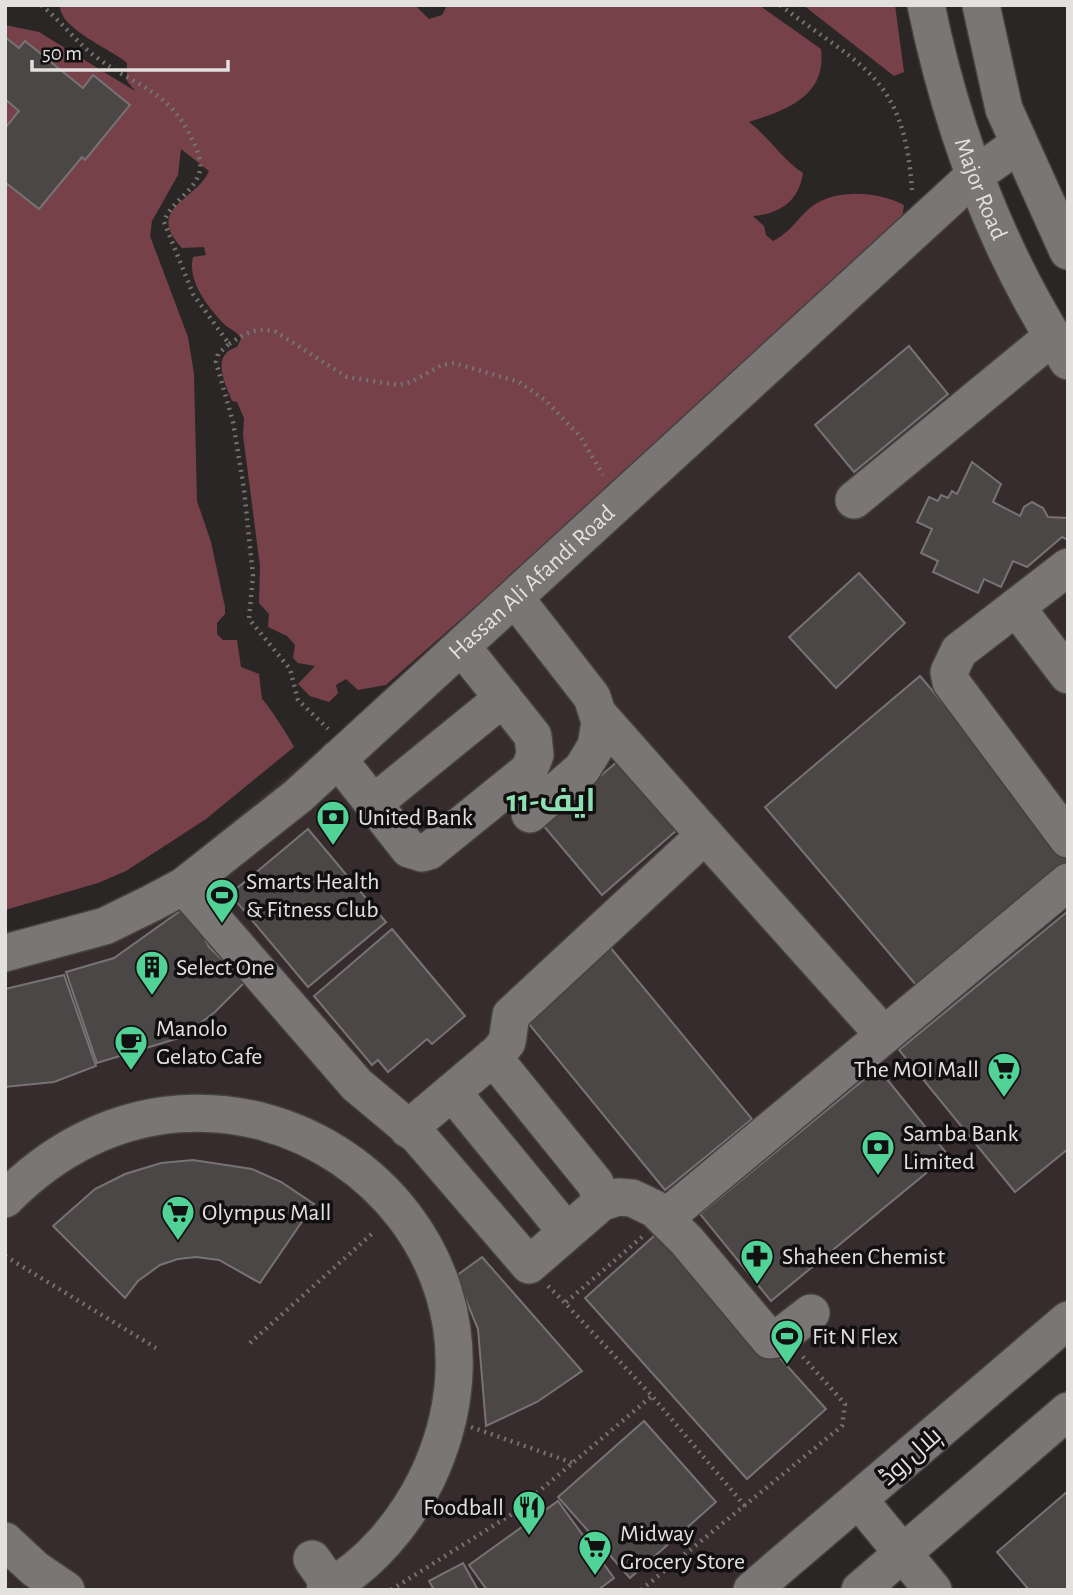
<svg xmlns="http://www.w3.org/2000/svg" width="1073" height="1595" viewBox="0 0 1073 1595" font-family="'Alegreya Sans',Cairo,sans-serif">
	<rect width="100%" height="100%" fill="#2a2626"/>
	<polygon fill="#372c2d" points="970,180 1068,348 1068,1312 750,1590 5,1590 5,930 48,926 148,890 644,480"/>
	<g fill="#764149">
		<path d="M60,5H415L429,19L442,15L447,5H759L821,49C827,97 785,110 749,122C769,137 781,158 803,173C799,201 780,214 753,216L764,226L766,235L773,241C794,230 798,216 814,205C838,188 880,192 904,205L902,220L876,255L386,685L358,690L346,679L336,685L338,693L329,702L310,696L298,684L315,666L298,663L293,658L295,645L287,636L268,627L269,614L259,603L260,566L243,435L244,418L237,402L232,401C225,383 210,355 237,347L241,339C238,332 231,330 225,325C209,308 187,282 193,257L206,255L204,247L182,248C144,208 196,201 209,171L181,149L178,175L152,221L150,236L188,337L194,374L197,501L211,542L225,607V614L217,623V634L223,640H237L241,667L259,674L262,699C267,703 291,740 294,747L206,819L126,871L98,883L5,910V25L39,32L135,91L127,81V63C111,49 58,28 60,5Z"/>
		<polygon points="803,5 895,5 904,72 894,76"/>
	</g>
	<g fill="#4c4747" stroke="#777273" stroke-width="2">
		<polygon points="5,37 19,48 25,41 83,88 93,75 130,105 85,160 82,157 39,209 5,182 5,128 19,111 5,99"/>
		<polygon points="909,346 948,394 854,472 815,425"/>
		<polygon points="972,462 1001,484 993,502 1020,516 1024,507 1032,502 1043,508 1048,517 1068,518 1068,540 1062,537 1027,567 1013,561 1001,587 984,579 978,593 933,572 938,561 921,553 932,529 917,522 929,497 938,501 941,495 948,498 952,491 957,494"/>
		<polygon points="859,573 905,623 836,688 789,637"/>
		<polygon points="920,676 1068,850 1068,868 922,992 765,807"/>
		<polygon points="625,755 684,824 602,895 543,825"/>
		<polygon points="308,829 386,922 308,987 230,894"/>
		<polygon points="187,906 209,947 245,982 215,1012 182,1037 97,1063 66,972 114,958"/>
		<polygon points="1068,911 1068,1149 1015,1192 899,1050"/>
		<polygon points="392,929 465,1016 432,1044 427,1039 388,1072 378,1060 372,1065 314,996"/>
		<polygon points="610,947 752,1119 665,1190 524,1018"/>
		<polygon points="64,975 96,1066 54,1082 5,1087 5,989"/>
		<polygon points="878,1068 948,1155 771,1301 700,1214"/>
		<polygon points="193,1160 252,1169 281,1182 314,1204 260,1283 219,1260 196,1257 178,1259 160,1265 138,1281 125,1298 53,1226 95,1189 125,1174 161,1163"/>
		<polygon points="663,1228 826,1409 747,1479 585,1298"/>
		<polygon points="482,1257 582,1371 537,1402 486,1426 478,1329 456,1276"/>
		<polygon points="644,1421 716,1502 630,1578 558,1497"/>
		<polygon points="1068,1491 1068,1590 1029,1590 997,1552"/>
		<polygon points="558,1501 614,1578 598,1590 487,1590 469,1565"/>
		<polygon points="463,1563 478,1590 434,1590 429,1581"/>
	</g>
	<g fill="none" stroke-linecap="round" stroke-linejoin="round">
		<defs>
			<g id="minor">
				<path id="s1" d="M926,5C952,130 998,254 1068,361"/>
				<polyline points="981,5 1004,109 1068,251"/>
				<polyline points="854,500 1052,337"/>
				<polyline points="1068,567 959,651 949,672 951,682 1068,839"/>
				<polyline points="515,598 592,697 600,722 596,746 582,769 530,814"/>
				<polyline points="1016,607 1068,675"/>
				<polyline points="338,759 409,849 422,853 429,851 529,770 535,755 533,736 462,647"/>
				<polyline points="374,803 503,698"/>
				<polyline points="705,835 884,1035"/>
				<polyline points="184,886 357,1085 418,1136 529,1265 596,1207 601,1197 595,1183 493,1057"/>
				<path id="s2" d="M5,953L105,926L152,903L184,886L298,796L975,175L1018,145"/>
				<polyline points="452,1092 566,1231"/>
				<polyline points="408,1129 498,1053 507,1042 511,1015 705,835 598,714"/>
				<path d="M5,1199C218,982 552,1214 427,1478C405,1523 370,1565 325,1590"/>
				<polyline points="599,1203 618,1197 632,1198 655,1209 687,1241 770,1340 777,1339 811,1313"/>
				<polyline points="665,1218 1068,882"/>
				<polyline points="859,1500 933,1590"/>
				<polyline points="5,1541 35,1569 66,1590"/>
				<polyline points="312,1559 331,1586"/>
				<polyline points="752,1590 1068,1320"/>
				<polyline points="860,1590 1068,1411"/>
			</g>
		</defs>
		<use href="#minor" stroke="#454141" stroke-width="40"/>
		<g stroke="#767272" stroke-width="4.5" stroke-dasharray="2 5" stroke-linecap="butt">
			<path d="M41,5C61,21 76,42 96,57C137,88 167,88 192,139C196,146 202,161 200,170C196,191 171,201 164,222L193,294L229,344L218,354L216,362L233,422L244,489L253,576L249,619L290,669L298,700L328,729"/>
			<path d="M780,5C862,68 904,75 912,190"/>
			<path d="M229,344C244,334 257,326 276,332L347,377L398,385L411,382L442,365L454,363L519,382L545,400L580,436L603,475"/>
			<polyline points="642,1237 565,1303 652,1396 745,1506"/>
			<polyline points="5,1256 156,1348"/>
			<polyline points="548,1286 565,1303"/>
			<polyline points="250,1343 375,1231"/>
			<polyline points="471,1427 573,1463"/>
			<polyline points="391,1590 512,1514 652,1396"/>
			<polyline points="641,1590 842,1426 845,1404 802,1356"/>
		</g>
		<use href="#minor" stroke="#7b7676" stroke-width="37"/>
	</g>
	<defs>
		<symbol id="bank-pin" viewBox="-11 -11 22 30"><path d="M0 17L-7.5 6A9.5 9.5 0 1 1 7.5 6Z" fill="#51d397" stroke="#110f10"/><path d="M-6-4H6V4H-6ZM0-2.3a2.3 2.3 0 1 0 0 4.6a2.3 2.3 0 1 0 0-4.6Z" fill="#111"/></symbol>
		<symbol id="stadium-pin" viewBox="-11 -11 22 30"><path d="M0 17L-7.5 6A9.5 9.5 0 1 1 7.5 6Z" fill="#51d397" stroke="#110f10"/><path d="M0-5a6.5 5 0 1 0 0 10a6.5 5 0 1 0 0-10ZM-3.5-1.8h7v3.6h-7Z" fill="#111"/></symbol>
		<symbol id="building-pin" viewBox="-11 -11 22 30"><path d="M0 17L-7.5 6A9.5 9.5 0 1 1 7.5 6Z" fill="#51d397" stroke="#110f10"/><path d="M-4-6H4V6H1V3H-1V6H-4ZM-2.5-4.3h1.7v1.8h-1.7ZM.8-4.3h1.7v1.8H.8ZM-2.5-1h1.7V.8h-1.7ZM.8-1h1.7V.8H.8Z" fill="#111"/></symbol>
		<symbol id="cafe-pin" viewBox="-11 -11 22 30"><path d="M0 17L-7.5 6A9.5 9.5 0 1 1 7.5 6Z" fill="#51d397" stroke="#110f10"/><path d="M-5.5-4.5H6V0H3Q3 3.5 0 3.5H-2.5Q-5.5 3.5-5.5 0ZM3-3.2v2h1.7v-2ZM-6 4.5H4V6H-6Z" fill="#111"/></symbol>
		<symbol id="supermarket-pin" viewBox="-11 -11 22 30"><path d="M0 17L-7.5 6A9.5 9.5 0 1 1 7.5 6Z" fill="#51d397" stroke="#110f10"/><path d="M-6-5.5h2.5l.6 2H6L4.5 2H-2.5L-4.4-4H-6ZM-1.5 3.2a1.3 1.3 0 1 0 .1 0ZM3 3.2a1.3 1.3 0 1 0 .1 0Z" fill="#111"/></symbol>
		<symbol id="pharmacy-pin" viewBox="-11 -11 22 30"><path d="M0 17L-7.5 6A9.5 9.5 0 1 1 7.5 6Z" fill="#51d397" stroke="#110f10"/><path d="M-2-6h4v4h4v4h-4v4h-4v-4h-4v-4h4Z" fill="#111"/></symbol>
		<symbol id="restaurant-pin" viewBox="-11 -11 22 30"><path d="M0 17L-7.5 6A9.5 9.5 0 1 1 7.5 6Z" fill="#51d397" stroke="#110f10"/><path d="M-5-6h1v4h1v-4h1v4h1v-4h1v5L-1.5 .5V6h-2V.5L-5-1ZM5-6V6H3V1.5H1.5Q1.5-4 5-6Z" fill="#111"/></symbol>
	</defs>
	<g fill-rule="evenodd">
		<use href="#bank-pin" x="314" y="798" width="38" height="52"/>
		<use href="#stadium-pin" x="203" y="876" width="38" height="52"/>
		<use href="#building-pin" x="133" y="948" width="38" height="52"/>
		<use href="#cafe-pin" x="112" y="1023" width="38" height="52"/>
		<use href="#supermarket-pin" x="985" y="1050" width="38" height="52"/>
		<use href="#bank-pin" x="859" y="1128" width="38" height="52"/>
		<use href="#supermarket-pin" x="159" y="1193" width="38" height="52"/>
		<use href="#pharmacy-pin" x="738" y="1237" width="38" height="52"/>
		<use href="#stadium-pin" x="768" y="1317" width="38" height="52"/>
		<use href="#restaurant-pin" x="510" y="1488" width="38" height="52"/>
		<use href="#supermarket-pin" x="576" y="1528" width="38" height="52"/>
	</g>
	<g text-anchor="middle" stroke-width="7" stroke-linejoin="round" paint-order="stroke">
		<g font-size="24" fill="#e3e0e0" stroke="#110f10">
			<text dy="8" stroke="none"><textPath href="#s1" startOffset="192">Major Road</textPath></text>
			<text dy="8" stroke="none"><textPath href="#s2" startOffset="654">Hassan Ali Afandi Road</textPath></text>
			<text transform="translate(910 1456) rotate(-42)" y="8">ہلال روڈ</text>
		</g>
		<g font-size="24" fill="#e3e0e0" stroke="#110f10" text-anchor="start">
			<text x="358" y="825">United Bank</text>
			<text x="246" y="889">Smarts Health<tspan x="246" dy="28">&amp; Fitness Club</tspan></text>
			<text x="176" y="975">Select One</text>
			<text x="156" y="1036">Manolo<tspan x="156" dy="28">Gelato Cafe</tspan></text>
			<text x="979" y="1077" text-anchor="end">The MOI Mall</text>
			<text x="903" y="1141">Samba Bank<tspan x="903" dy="28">Limited</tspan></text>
			<text x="202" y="1220">Olympus Mall</text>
			<text x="782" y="1264">Shaheen Chemist</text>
			<text x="812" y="1344">Fit N Flex</text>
			<text x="504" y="1515" text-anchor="end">Foodball</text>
			<text x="620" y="1541">Midway<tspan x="620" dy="28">Grocery Store</tspan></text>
		</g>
		<g font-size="32" font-weight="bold" fill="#8fdfb5" stroke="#110f10">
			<text x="551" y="811">ایف-11</text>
		</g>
	</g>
	<rect width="1073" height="1595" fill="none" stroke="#e3e0e0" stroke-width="14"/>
	<path d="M32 60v10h196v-10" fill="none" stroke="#e3e0e0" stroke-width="3.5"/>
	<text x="42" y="60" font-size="21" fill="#e3e0e0" stroke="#110f10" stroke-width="5" paint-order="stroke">50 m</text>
</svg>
